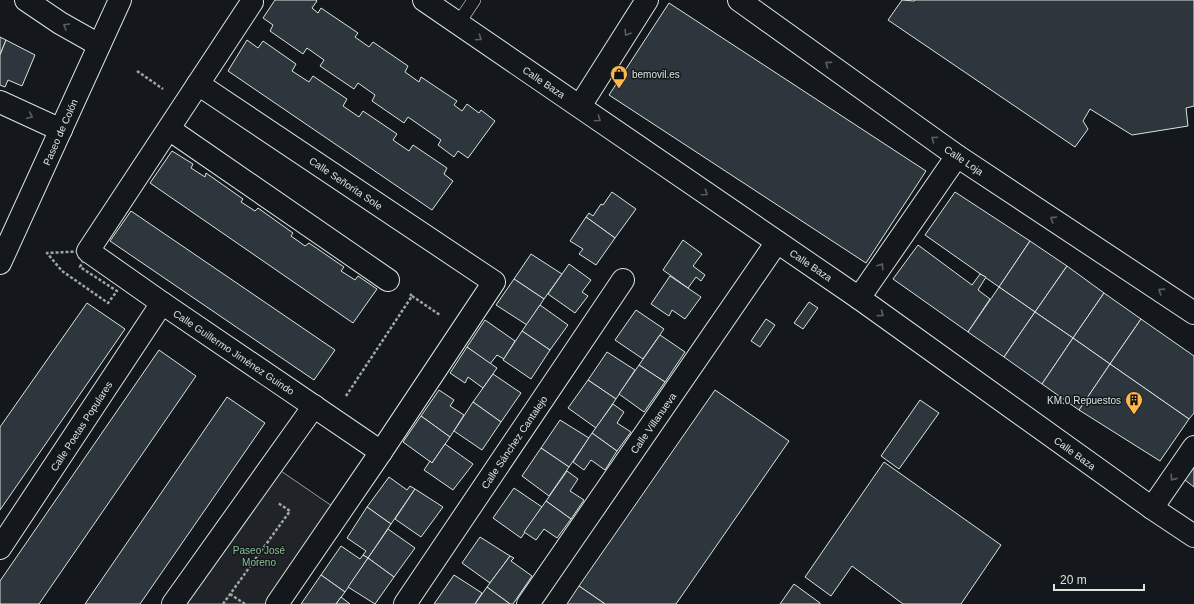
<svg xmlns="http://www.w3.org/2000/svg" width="1194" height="604" viewBox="0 0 1194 604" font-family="Helvetica,sans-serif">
	<rect width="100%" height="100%" fill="#14181c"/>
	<polygon fill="#202428" stroke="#939e99" points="278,469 335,508 268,604 183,604"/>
	<g fill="#2c363c" stroke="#d8e6dc">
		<polygon points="275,0 316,0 317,1 312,8 318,13 321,8 358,33 355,37 369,47 373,42 408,66 405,72 419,82 421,77 457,101 454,105 462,111 467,104 479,113 481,110 495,121 468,158 458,151 454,157 438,145 441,140 408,117 404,123 372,101 375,95 358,83 354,89 320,66 324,60 307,48 303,54 270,31 273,25 263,18"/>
		<polygon points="902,0 914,1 915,0 1194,0 1194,106 1186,108 1188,126 1132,135 1090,109 1083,121 1088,129 1075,147 888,20"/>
		<polygon points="669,3 926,171 866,263 609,95"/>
		<polygon points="0,37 6,40 0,55"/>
		<polygon points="6,40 35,55 22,86 8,80 5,87 0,85 0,55"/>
		<polygon points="247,40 258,48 263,41 296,64 292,71 309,82 313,76 347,99 343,106 359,117 363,111 397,134 393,140 409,151 413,145 447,168 444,174 453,181 432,210 228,71"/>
		<polygon points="172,151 193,164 191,168 205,177 206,173 243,199 241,202 255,211 258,208 293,233 291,236 305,246 309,243 344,267 341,271 355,280 358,276 377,289 353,323 150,183"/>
		<polygon points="612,192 636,209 615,238 586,217 589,213 593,216 601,204 603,205"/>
		<polygon points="955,192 1030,241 999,287 925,235"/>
		<polygon points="131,211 335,350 314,380 110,241"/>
		<polygon points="586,217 615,238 596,265 579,254 583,249 570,241"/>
		<polygon points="683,240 702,254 693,266 705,275 701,281 696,277 688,288 663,270"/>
		<polygon points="1030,241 1067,266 1035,312 999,287"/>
		<polygon points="918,245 972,285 980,274 986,277 978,290 990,299 968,332 893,279"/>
		<polygon points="531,254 562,274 544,299 514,279"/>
		<polygon points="569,264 591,280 582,292 588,296 575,313 548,294"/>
		<polygon points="1067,266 1104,293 1073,338 1035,312"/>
		<polygon points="670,276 701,297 685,319 672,310 669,316 651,304"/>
		<polygon points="514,279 544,299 527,325 496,305"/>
		<polygon points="999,287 1035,312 1004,357 968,332"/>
		<polygon points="1104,293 1141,319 1110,364 1073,338"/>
		<polygon points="809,302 818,308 803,329 794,323"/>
		<polygon points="87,303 125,329 0,510 0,427"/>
		<polygon points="540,305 568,325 550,350 522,331"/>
		<polygon points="636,310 664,329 643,359 615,340"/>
		<polygon points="1035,312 1073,338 1042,384 1004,357"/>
		<polygon points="766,319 775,325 760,347 751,341"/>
		<polygon points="1141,319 1194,356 1194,413 1189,419 1110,364"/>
		<polygon points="485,320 515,341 504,359 497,355 490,364 467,347"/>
		<polygon points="522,331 550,350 531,379 503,360"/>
		<polygon points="660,335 685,352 665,382 639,365"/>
		<polygon points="1073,338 1110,364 1079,410 1042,384"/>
		<polygon points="467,347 497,368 483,388 468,377 465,383 450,373"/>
		<polygon points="159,350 196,376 39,604 0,604 0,581"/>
		<polygon points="607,352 635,370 616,399 588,380"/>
		<polygon points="1110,364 1189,419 1160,461 1079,410"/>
		<polygon points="639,365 665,382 644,412 619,394"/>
		<polygon points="493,374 521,393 501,422 473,402"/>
		<polygon points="588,380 616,399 596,428 568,408"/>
		<polygon points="439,390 454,400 450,406 464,415 450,437 421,416"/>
		<polygon points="715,390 789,441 676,604 605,604 579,586"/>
		<polygon points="227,397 265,423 140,604 85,604"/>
		<polygon points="920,400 939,413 899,469 881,456"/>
		<polygon points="473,402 501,422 482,450 454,431"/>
		<polygon points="613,404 624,412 617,423 631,432 617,451 592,433"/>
		<polygon points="421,416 450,437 432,463 403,442"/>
		<polygon points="560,420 589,438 569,467 541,448"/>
		<polygon points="592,433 617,451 605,470 591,460 584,470 573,462"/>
		<polygon points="445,444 473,464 453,490 424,470 430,461 432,463"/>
		<polygon points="541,448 569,467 549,496 522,476"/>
		<polygon points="1194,458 1194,487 1181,477"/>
		<polygon points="884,462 1001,545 961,604 903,604 852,566 831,596 805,577"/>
		<polygon points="567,471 578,479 570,491 584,500 571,519 546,501"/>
		<polygon points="389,477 407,490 410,486 415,489 391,524 367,507"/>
		<polygon points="514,488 542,507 521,538 493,518"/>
		<polygon points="415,489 443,507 421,537 395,519"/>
		<polygon points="546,501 571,519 557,538 544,529 536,540 524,532"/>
		<polygon points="367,507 391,524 368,558 363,555 366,551 347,538"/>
		<polygon points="388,529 415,548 394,577 368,558"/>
		<polygon points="480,537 510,556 490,583 462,563"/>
		<polygon points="341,546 360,559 363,555 368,558 345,592 321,575"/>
		<polygon points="510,556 514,558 511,561 532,576 513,604 510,604 487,587"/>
		<polygon points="368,558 394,577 375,604 348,587"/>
		<polygon points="321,575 345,592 336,604 301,604"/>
		<polygon points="454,575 482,593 475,604 434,604"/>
		<polygon points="794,584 820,603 820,604 780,604"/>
		<polygon points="579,586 605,604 567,604"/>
		<polygon points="487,587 510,604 475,604"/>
		<polygon points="341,597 350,604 336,604"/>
	</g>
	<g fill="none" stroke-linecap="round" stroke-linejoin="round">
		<defs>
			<polyline id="lane" points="458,24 474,0"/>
			<g id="street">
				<polyline points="26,0 60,23 99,45"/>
				<polyline points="252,2 88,251 162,303 381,452"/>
				<polyline points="198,84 494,282 381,452 277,604"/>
				<polyline points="0,102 61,130"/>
				<polyline points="580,106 647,0"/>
				<polyline points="169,129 388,280"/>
				<polyline points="859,298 957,156"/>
				<polyline points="1152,508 1194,447"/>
				<polyline points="0,548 162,303"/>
				<polyline points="173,604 314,406"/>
				<polyline points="405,604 623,280"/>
				<polyline points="528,604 777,242"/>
			</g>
			<g id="secondary">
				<polyline points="424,0 859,298 1152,508 1194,536"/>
				<polyline points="739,0 957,156 1194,313"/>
				<polyline points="0,263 120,0"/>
			</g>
		</defs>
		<use href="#lane" stroke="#d8e6dc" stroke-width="14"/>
		<use href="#street" stroke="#d8e6dc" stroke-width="24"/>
		<use href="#secondary" stroke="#d8e6dc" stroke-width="24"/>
		<g stroke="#9da8a2" stroke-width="2.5" stroke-dasharray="3 2" stroke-linecap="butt">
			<polyline points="137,71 163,89"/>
			<polygon points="88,251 80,267 117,291 108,303 62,271 47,253"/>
			<polyline points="412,296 440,315"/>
			<polyline points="346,396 412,296 410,294"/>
			<polyline points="230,594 245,604"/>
			<polyline points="223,604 290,511 278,503"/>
		</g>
		<use href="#lane" stroke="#14181c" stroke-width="13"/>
		<use href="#street" stroke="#14181c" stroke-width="22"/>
		<use href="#secondary" stroke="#14181c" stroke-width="22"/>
	</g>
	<defs><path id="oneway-chevron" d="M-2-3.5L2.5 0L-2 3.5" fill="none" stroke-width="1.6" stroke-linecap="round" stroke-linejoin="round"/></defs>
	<g stroke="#59605f">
		<use href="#oneway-chevron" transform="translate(66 26) rotate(-149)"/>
		<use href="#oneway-chevron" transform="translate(627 33) rotate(122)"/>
		<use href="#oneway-chevron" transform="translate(479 38) rotate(34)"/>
		<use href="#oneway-chevron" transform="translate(828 64) rotate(-144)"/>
		<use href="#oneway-chevron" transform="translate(30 116) rotate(25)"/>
		<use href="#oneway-chevron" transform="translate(598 119) rotate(35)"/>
		<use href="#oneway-chevron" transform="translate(934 139) rotate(-144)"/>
		<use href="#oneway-chevron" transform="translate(705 193) rotate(35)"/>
		<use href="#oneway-chevron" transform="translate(1053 219) rotate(-147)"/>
		<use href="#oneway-chevron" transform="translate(881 266) rotate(-56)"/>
		<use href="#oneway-chevron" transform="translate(1161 291) rotate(-147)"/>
		<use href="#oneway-chevron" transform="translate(881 314) rotate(36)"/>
		<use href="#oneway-chevron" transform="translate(1173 478) rotate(125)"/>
	</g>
	<defs>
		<symbol id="shop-pin" viewBox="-11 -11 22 30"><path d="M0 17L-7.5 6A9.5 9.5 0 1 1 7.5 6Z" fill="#ffb74d" stroke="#14181c"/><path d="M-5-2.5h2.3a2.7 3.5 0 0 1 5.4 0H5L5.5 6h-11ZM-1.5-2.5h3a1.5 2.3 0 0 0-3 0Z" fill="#111"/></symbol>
		<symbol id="building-pin" viewBox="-11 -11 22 30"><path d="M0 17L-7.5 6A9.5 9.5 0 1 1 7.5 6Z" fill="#ffb74d" stroke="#14181c"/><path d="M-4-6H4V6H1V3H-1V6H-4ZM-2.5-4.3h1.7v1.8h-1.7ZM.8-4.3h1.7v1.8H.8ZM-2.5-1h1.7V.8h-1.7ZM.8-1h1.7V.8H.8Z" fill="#111"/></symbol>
	</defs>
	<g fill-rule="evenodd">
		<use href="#shop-pin" x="609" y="64" width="20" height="27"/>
		<use href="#building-pin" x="1124" y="390" width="20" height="27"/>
	</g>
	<g text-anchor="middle" stroke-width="3" stroke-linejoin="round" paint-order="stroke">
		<g font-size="10" fill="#d8e6dc" stroke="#14181c" text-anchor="start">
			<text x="632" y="78">bemovil.es</text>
			<text x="1121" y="404" text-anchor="end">KM.0 Repuestos</text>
		</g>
		<g font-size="10" fill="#d8e6dc" stroke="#14181c">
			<text transform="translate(544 82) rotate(34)" y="4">Calle Baza</text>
			<text transform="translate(60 132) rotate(-66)" y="4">Paseo de Colón</text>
			<text transform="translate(964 160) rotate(34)" y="4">Calle Loja</text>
			<text transform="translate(346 183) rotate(34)" y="4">Calle Señorita Sole</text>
			<text transform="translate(811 265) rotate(34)" y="4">Calle Baza</text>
			<text transform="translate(234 352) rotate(34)" y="4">Calle Guillermo Jiménez Guindo</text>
			<text transform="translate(653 423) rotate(-55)" y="4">Calle Villanueva</text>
			<text transform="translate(81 426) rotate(-57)" y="4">Calle Poetas Populares</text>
			<text transform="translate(514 442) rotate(-56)" y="4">Calle Sánchez Cantalejo</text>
			<text transform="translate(1075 453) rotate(36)" y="4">Calle Baza</text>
		</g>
		<g font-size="10" fill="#8ac095" stroke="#14181c">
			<text x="259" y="554">Paseo José<tspan x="259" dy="12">Moreno</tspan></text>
		</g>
	</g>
	<path d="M1054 584v6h90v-6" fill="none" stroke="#d8e6dc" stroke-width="2"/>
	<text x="1060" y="584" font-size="12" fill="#d8e6dc" stroke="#14181c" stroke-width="3" paint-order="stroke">20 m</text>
</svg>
